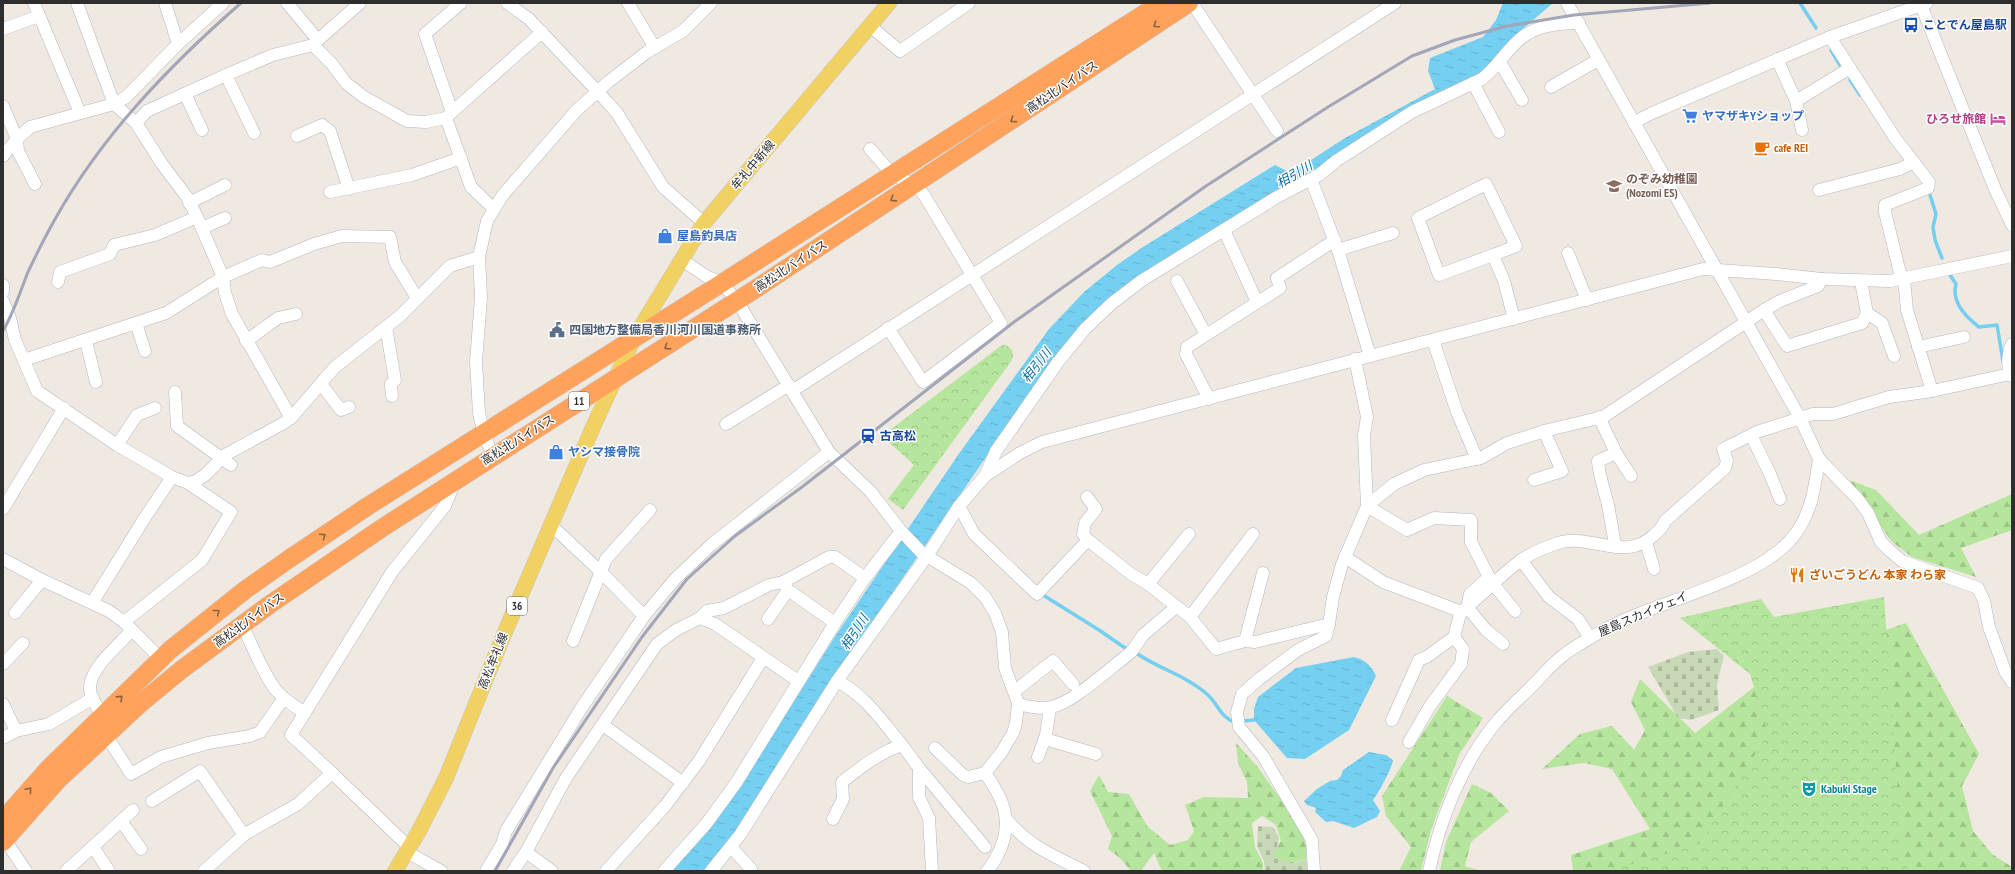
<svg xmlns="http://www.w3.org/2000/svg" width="2015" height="874" viewBox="0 0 2015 874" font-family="'PT Sans Narrow','Noto Sans JP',sans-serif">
	<defs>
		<pattern id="forest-firs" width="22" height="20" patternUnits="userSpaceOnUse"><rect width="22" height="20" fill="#b6e59e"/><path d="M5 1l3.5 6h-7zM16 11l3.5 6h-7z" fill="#9dc588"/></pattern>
		<pattern id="cemetery-stones" width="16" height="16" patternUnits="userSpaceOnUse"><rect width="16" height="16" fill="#c8d9b8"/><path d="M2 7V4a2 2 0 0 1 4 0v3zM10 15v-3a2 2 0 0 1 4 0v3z" fill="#acbb9e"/></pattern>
		<pattern id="park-crowns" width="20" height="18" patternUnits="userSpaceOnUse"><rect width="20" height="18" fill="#b6e59e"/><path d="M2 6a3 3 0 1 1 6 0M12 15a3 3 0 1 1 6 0" fill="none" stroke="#9dc588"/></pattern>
		<pattern id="water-ripples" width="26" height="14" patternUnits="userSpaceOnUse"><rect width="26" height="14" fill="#75cff0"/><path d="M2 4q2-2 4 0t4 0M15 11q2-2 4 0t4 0" fill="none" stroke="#66b2ce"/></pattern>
	</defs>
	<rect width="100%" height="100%" fill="#efe9e1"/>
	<g fill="url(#forest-firs)">
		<polygon points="1849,480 1876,490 1919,535 2012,494 2012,530 1961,548 1976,577 1912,557 1892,542"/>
		<polygon points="1906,623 1979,754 1962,786 1973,831 1992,854 2012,867 2012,871 1573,871 1571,855 1650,829 1612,769 1584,763 1542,769 1580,734 1612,726 1634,750 1645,730 1631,702 1640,679 1695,733 1780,667"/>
		<polygon points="1447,696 1483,718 1459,755 1431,830 1421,871 1399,871 1411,847 1386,816 1382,796"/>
		<polygon points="1236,743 1257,766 1300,826 1307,849 1306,859 1290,864 1272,856 1281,841 1276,825 1262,816 1252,823 1255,847 1263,863 1263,871 1162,871 1154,853 1141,871 1131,871 1120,858 1108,849 1112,836 1090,791 1099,775 1108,792 1129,794 1147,826 1170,845 1188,840 1194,831 1185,805 1204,797 1248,798 1247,782 1238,763"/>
		<polygon points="1472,784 1491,793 1509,811 1471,842 1465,866 1481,871 1440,871 1446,842"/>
	</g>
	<g fill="url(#cemetery-stones)">
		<polygon points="1717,649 1724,656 1717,684 1719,710 1691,720 1678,718 1648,667 1688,652"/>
		<polygon points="1258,826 1273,827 1279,837 1275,858 1295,863 1306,859 1308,871 1265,871 1264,861 1257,846"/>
	</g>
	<g fill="url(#park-crowns)">
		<path d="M1002,345C1011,345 1015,352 1012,360L903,510L888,499L914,465L882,436Z"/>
		<polygon points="1884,597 1902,851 1908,871 1608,871 1699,844 1768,734 1750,674 1680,618 1761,599 1774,617"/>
	</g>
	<g fill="url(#water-ripples)">
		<polygon points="1503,3 1553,3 1512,38 1514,42 1488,70 1425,102 1358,139 1309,174 1290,182 1265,197 1139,278 1015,415 840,669 752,810 709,865 703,871 671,871 695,846 741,785 836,635 958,455 1049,329 1084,292 1117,265 1143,247 1275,165 1291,173 1345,138 1435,89 1428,71 1430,58 1483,37 1496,20"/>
		<path d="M1354,657C1365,660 1371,665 1376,676L1349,730L1305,759L1287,758L1254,720V709L1258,697L1296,668Z"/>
		<path d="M1369,752L1386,755L1393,760C1393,766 1377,796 1373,800L1380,811L1377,817L1354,828L1333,821L1326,822L1315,812L1316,808L1307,805L1304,801L1317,789L1330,781L1337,780L1341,776L1343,770Z"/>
	</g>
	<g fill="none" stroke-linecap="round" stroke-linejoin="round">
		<g stroke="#75cff0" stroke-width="3.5">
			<polyline points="1800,3 1816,28"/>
			<polyline points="1831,50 1841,67"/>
			<polyline points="1850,80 1860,95"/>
			<polyline points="1930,195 1936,214 1933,227 1935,240 1942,258"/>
			<path d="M1950,275L1956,284C1951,301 1966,317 1979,327L1997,325L2003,361"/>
			<polyline points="1043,595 1099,630 1128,650"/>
			<path d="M1136,653C1159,669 1188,676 1209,696C1218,705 1221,717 1234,722"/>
			<polyline points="1243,721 1254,720"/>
		</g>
		<defs>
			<g id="minor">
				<polyline points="34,3 80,113"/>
				<polyline points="77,3 114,104 136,123"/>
				<polyline points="165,3 178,44"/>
				<polyline points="287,3 318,40 360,3"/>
				<polyline points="461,3 425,34 452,112 542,32"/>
				<polyline points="507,3 529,19 598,92 617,113 663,187 704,223"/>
				<polyline points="628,3 655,48"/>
				<polyline points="1192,3 1277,131"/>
				<polyline points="1567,3 1800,418 1819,459 1857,498 1868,513 1881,542 1889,550 1902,561 1978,588 1984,601 1989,627 2005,671 2012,682"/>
				<polyline points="1921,5 1995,189 2012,225"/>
				<polyline points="870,26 900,51 969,3"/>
				<polyline points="3,29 39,16"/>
				<polyline points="1830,37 1895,138 1929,182 1928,188 1885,205 1885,212 1900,273 1904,279 1907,310 1932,391"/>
				<polyline points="1777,59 1796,101 1802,130"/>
				<polyline points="1500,62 1522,100"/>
				<polyline points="226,75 254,133"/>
				<polyline points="1473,83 1499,132"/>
				<polyline points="1551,87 1598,60"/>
				<polyline points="185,94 202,130"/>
				<polyline points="1796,101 1850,68"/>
				<polyline points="3,106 17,139 18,151 35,184"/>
				<polyline points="451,113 446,118 471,187 494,209"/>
				<polyline points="1635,122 1650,114 1830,37 1927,3"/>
				<polyline points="297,136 322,125 330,131 349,189"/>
				<polyline points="870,149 893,175 915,185 924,195 1001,323 923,382 888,328"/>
				<polyline points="3,156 17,139 30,127 114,104 126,97 178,44 223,3"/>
				<polyline points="1311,179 1338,250 1370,356"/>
				<polyline points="1819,190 1900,169 1914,162"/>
				<polyline points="330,192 412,175 461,158"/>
				<polyline points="189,203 225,185"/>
				<polyline points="202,228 225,218"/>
				<polyline points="1224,230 1257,302"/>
				<polyline points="1338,250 1393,233"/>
				<polyline points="1568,253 1587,300"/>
				<polyline points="1493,255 1439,275 1418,218 1486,184 1516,246 1493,255 1504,281 1514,319"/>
				<path d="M682,260L706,276L722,283L737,301L829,452L871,492L901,531L922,553L971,583L985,597L995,613L1002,632L1005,668L1018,703L1016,723L1013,733L1001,753L985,773C1003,798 1013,820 1000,850C996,858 993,865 987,871"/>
				<polyline points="1177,281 1206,335"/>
				<polyline points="58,282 60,272 110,254 114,245 155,235 197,217"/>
				<polyline points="1861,282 1867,313 1882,323 1894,356"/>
				<polyline points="3,285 3,292"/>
				<polyline points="3,301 10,318 15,340 37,391 117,445 172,477 188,483 196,481 205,475 225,455 282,424 291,418 335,367 400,316 450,266 479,257"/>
				<polyline points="1764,310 1780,301 1818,286 1822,279"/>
				<polyline points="136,323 145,351"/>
				<polyline points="386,327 395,380 391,384 392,396"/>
				<polyline points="1433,340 1457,412 1477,459"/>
				<polyline points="86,341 96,382"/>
				<polyline points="246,341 278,318 296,314"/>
				<path d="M2012,344C2008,351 2006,370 2012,376"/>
				<polyline points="1918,347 1964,337"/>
				<polyline points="1355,359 1367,417 1364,435 1367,506 1407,530 1434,518 1471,520 1471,542 1489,577 1470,594 1467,607 1460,614 1454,637 1428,656 1419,660 1392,720"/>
				<polyline points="24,360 166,313 223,277 262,260 270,262 314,244 342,236 390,237 395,262 417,298"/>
				<polyline points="321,384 341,410 349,407"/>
				<polyline points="792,391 1395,3"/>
				<polyline points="175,392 177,426 231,465"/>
				<polyline points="1209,399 1186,354 1187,347 1280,288 1277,278 1335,240"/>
				<path d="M1599,417L1616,453L1598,461C1599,478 1606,493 1609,510C1611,522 1613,535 1616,547"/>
				<polyline points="291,418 232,314 225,293 223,277 197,217 187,197 162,164 136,123 147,111 226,75 273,55 313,45 332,64 346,83 364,97 407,121 426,122 446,118"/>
				<polyline points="726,424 789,385"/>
				<polyline points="1751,435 1770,474 1780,499"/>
				<polyline points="117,445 137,415 155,408"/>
				<polyline points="1616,453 1631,476"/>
				<polyline points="493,456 484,434 479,413 476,362 481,297 479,257 487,221 502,196 576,111 608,82 647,52 683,31 711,3"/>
				<path d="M985,476L996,451L1058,362L1085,329L1111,304L1141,281L1277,197L1319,175L1336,161L1412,112L1482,79C1497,67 1506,51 1520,39C1536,25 1559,23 1579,23"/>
				<polyline points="1534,480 1562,471 1544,431"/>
				<polyline points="1087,497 1096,509 1085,523 1083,534 1088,540"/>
				<polyline points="959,506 974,534 1037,594 1088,540 1131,574 1148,584 1190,617 1216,649 1245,641 1263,573"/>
				<polyline points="3,509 64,408"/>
				<polyline points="1646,542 1654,569"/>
				<polyline points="1345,557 1383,582 1462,612"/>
				<polyline points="3,559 42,580 109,611 124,622 161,659"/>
				<polyline points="1521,560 1549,597 1578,619 1590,638"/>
				<polyline points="783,582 788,590 835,623"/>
				<polyline points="1148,584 1189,534"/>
				<polyline points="1494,585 1515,611"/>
				<polyline points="92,603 144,519 172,477"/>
				<polyline points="15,613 42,580"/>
				<polyline points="644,616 676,578 712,544 829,452"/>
				<polyline points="1190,617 1253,534"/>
				<polyline points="700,618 707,611 724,608 769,585 783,582 829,557 835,557 865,578"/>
				<polyline points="768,619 788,590"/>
				<polyline points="124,622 202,560 231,512 188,483"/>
				<path d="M242,625C253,646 261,670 275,689C283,699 294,706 305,713"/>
				<polyline points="573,641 606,559 650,510"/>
				<polyline points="1245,641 1255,642 1329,624 1333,597 1342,564 1367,506 1394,484 1424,470 1481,458 1507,443 1548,430 1603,417 1764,310 1787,346 1862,323 1867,313"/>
				<path d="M1503,644L1486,630L1467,607C1485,592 1501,575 1520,561C1529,554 1544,548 1555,544C1589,531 1624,564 1654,535C1659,531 1663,527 1665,521L1725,468L1727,461L1723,449L1757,432L1813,414H1833L1889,397L1932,391L2010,374"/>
				<polyline points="3,664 23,643"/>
				<polyline points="1015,691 1053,661 1073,684"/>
				<path d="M1018,703C1026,707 1042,709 1051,707C1071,704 1108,670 1125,657L1132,651L1143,635L1176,607"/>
				<polyline points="3,704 16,731"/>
				<path d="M102,716C98,708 91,699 90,690C88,669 119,645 132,630"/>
				<polyline points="603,725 683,783"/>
				<polyline points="104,737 111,743 131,774 161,757 208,743 250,736 260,732 284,698"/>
				<polyline points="3,738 16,731 49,724 93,698"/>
				<polyline points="1045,739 1096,754"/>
				<polyline points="1409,742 1430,706 1461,664 1463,649 1454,637"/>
				<polyline points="902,745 919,768 985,847"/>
				<polyline points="935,748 963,775 968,777 985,773"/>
				<polyline points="1038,757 1046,735 1050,708"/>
				<polyline points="919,768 919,797 929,818 932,871"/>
				<polyline points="332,773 291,735 392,572 445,506 455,481"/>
				<polyline points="152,801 200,771 244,835"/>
				<path d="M833,819L843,799L842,782C860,768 880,752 902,745C883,722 864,694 837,681"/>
				<path d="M1007,820C1031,848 1053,855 1084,871"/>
				<polyline points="121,821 141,849"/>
				<polyline points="3,837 26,871"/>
				<polyline points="93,847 109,871"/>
				<polyline points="731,847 751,869"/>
				<polyline points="407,852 441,871"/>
				<polyline points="526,852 552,871"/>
				<polyline points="66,871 133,810"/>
				<polyline points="204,871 245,834 298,804 332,773 409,847"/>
				<polyline points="486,871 502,844 506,831 582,707 644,616 601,572 551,525"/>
				<polyline points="513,871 526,852 566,778 657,644 676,630 700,618 715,624 798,681"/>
				<polyline points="606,871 665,806 699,761 763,658"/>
				<polyline points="664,871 706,824 736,783 835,623 865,578 901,531"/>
				<polyline points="711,871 740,835 837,681 927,556 959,506 985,476 1020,453 1042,442 1703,269 1776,274 1822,279 1890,281 2012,256"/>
				<polyline points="1314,871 1312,840 1263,756 1239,727 1237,712 1242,694 1259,679 1298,650 1326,636 1329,624"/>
				<path d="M1429,871C1440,820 1461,766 1494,725C1505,711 1519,699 1532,686C1544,674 1555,660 1569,651C1586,640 1604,629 1622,621C1671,598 1766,577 1796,533C1812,511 1815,485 1819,459"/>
			</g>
			<polyline id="major" points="395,871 419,831 446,778 502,639 593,427 634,338 704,223 889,3"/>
			<g id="highway">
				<polyline points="3,820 48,769 170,650 245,590 289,559 368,506 722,283 1161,3"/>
				<polyline points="3,842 58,780 141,703 181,670 269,605 382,528 760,286 1189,3"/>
			</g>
		</defs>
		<use href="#minor" stroke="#b4b7c1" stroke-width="13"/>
		<use href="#major" stroke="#c9c9c9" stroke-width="16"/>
		<use href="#highway" stroke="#c9c9c9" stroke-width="19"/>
		<use href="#minor" stroke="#fff" stroke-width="12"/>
		<use href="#major" stroke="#f2d163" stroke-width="15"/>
		<use href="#highway" stroke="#ffa35c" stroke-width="18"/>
		<g stroke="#a3a6b8" stroke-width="3">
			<path d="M3,331C14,312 20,292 28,272C36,255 45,237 54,221C101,136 169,66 241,3"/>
			<polyline points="495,871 553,768 642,637 687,579 735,536 802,487 1014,322 1206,186 1328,107 1412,56 1455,40 1507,26 1574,15 1710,3"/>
		</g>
	</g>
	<defs><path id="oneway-chevron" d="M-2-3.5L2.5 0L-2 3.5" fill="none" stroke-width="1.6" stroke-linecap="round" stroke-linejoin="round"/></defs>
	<g stroke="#8c6343">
		<use href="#oneway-chevron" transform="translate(1156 25) rotate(146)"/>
		<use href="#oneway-chevron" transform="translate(1013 120) rotate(146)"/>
		<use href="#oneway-chevron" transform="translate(893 199) rotate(147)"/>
		<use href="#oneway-chevron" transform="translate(667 347) rotate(147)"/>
		<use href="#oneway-chevron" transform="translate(323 536) rotate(-34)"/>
		<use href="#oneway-chevron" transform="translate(217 612) rotate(-38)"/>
		<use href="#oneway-chevron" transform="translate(120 698) rotate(-44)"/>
		<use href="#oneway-chevron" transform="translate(29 790) rotate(-49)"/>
	</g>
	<defs>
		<symbol id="bus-bare" viewBox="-9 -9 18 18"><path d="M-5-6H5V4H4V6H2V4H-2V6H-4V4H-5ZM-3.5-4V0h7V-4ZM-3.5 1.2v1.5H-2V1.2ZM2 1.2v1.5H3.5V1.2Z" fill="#1a4fb4" stroke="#fff" stroke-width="2.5" paint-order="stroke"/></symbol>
		<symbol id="supermarket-bare" viewBox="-9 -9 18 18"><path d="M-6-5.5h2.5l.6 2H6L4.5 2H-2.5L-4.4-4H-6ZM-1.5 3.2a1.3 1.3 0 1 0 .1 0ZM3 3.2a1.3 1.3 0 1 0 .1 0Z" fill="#3f7fe0" stroke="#fff" stroke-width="2.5" paint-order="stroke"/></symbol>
		<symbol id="hotel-bare" viewBox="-9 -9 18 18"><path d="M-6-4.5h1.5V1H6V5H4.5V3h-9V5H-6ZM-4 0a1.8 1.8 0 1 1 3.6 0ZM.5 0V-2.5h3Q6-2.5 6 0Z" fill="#d1479c" stroke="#fff" stroke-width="2.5" paint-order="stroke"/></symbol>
		<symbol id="cafe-bare" viewBox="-9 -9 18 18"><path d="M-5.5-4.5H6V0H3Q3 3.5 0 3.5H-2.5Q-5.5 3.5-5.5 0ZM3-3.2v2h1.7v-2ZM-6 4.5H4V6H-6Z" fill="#e8710a" stroke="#fff" stroke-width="2.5" paint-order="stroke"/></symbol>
		<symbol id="school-bare" viewBox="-9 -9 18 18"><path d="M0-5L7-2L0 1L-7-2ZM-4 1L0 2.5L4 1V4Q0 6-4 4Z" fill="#8d6e63" stroke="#fff" stroke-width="2.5" paint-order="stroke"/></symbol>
		<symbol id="shop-bare" viewBox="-9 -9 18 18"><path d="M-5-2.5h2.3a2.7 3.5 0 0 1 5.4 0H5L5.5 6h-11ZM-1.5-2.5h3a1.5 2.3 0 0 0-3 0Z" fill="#3f7fe0" stroke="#fff" stroke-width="2.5" paint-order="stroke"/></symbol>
		<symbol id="civic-bare" viewBox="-9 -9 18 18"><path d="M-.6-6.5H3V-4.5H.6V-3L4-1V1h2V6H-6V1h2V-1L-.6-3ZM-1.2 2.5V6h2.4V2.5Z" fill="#5c6f8a" stroke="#fff" stroke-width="2.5" paint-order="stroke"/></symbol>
		<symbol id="station-bare" viewBox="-9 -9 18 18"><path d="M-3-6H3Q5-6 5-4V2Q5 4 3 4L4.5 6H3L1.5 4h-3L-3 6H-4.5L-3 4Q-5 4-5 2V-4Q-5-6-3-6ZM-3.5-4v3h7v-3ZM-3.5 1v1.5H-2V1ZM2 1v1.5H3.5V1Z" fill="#1a4fb4" stroke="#fff" stroke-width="2.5" paint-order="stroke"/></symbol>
		<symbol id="restaurant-bare" viewBox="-9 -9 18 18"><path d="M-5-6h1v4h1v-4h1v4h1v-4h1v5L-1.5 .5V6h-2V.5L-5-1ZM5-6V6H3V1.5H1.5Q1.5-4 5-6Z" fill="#e8710a" stroke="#fff" stroke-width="2.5" paint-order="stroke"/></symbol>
		<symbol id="theatre-bare" viewBox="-9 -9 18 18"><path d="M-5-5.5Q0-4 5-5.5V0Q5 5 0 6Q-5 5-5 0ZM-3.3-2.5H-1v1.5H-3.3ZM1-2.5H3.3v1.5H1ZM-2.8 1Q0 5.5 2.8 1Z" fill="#0f9aa8" stroke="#fff" stroke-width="2.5" paint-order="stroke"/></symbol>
	</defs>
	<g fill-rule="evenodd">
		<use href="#bus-bare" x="1900" y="14" width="22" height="22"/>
		<use href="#supermarket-bare" x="1679" y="105" width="22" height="22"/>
		<use href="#hotel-bare" x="1987" y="108" width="22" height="22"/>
		<use href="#cafe-bare" x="1751" y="137" width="22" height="22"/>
		<use href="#school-bare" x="1603" y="175" width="22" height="22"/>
		<use href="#shop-bare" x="654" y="225" width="22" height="22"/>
		<use href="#civic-bare" x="546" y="319" width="22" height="22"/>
		<use href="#station-bare" x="857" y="425" width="22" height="22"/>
		<use href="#shop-bare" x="545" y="441" width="22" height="22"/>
		<use href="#restaurant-bare" x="1786" y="564" width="22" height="22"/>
		<use href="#theatre-bare" x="1798" y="778" width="22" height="22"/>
	</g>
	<g text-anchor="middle" stroke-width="3" stroke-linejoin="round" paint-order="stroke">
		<g fill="#fff" stroke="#6d6d6d" stroke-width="1">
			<rect x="569" y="392" width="20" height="18" rx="3"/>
			<rect x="507" y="597" width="20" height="18" rx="3"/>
		</g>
		<g font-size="11" font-weight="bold" fill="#2e2e2e">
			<text x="579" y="405">11</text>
			<text x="517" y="610">36</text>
		</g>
		<g font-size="12" font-weight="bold" fill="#164399" stroke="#fff" text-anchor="start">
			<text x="1923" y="29">ことでん屋島駅</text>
			<text x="880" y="440">古高松</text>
		</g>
		<g font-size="12" fill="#2e2e2e" stroke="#fff">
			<text transform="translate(1062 87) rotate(-34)" y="4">高松北バイパス</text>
			<text transform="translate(753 165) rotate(-50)" y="4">牟礼中新線</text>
			<text transform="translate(791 266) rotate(-33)" y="4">高松北バイパス</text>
			<text transform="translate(518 440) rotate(-32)" y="4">高松北バイパス</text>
			<text transform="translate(1643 614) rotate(-23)" y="4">屋島スカイウェイ</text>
			<text transform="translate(249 620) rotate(-36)" y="4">高松北バイパス</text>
			<text transform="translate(493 661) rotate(-68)" y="4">高松牟礼線</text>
		</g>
		<g font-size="12" font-weight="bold" fill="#366cbe" stroke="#fff" text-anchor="start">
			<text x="1702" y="120">ヤマザキYショップ</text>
			<text x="677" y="240">屋島釣具店</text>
			<text x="568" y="456">ヤシマ接骨院</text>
		</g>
		<g font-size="12" font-weight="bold" fill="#b23c85" stroke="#fff" text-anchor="end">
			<text x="1986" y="123">ひろせ旅館</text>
		</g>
		<g font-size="12" font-weight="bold" fill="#c56008" stroke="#fff" text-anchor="start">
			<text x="1774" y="152">cafe REI</text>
			<text x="1809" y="579">ざいごうどん 本家 わら家</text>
		</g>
		<g font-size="12" font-weight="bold" fill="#785e54" stroke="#fff" text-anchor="start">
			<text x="1626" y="183">のぞみ幼稚園<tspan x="1626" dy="14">(Nozomi ES)</tspan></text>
		</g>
		<g font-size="12" font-weight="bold" fill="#4e5e75" stroke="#fff" text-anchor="start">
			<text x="569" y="334">四国地方整備局香川河川国道事務所</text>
		</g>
		<g font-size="12" font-weight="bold" fill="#0d838f" stroke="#fff" text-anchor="start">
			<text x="1821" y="793">Kabuki Stage</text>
		</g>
		<g font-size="13" font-style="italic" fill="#0d6fa3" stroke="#fff">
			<text transform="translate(1294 174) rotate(-31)" y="5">相引川</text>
			<text transform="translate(1036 365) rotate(-52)" y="5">相引川</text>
			<text transform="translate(854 632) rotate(-57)" y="5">相引川</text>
		</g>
	</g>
	<rect width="2015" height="874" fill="none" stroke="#2e2e2e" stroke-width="8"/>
</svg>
